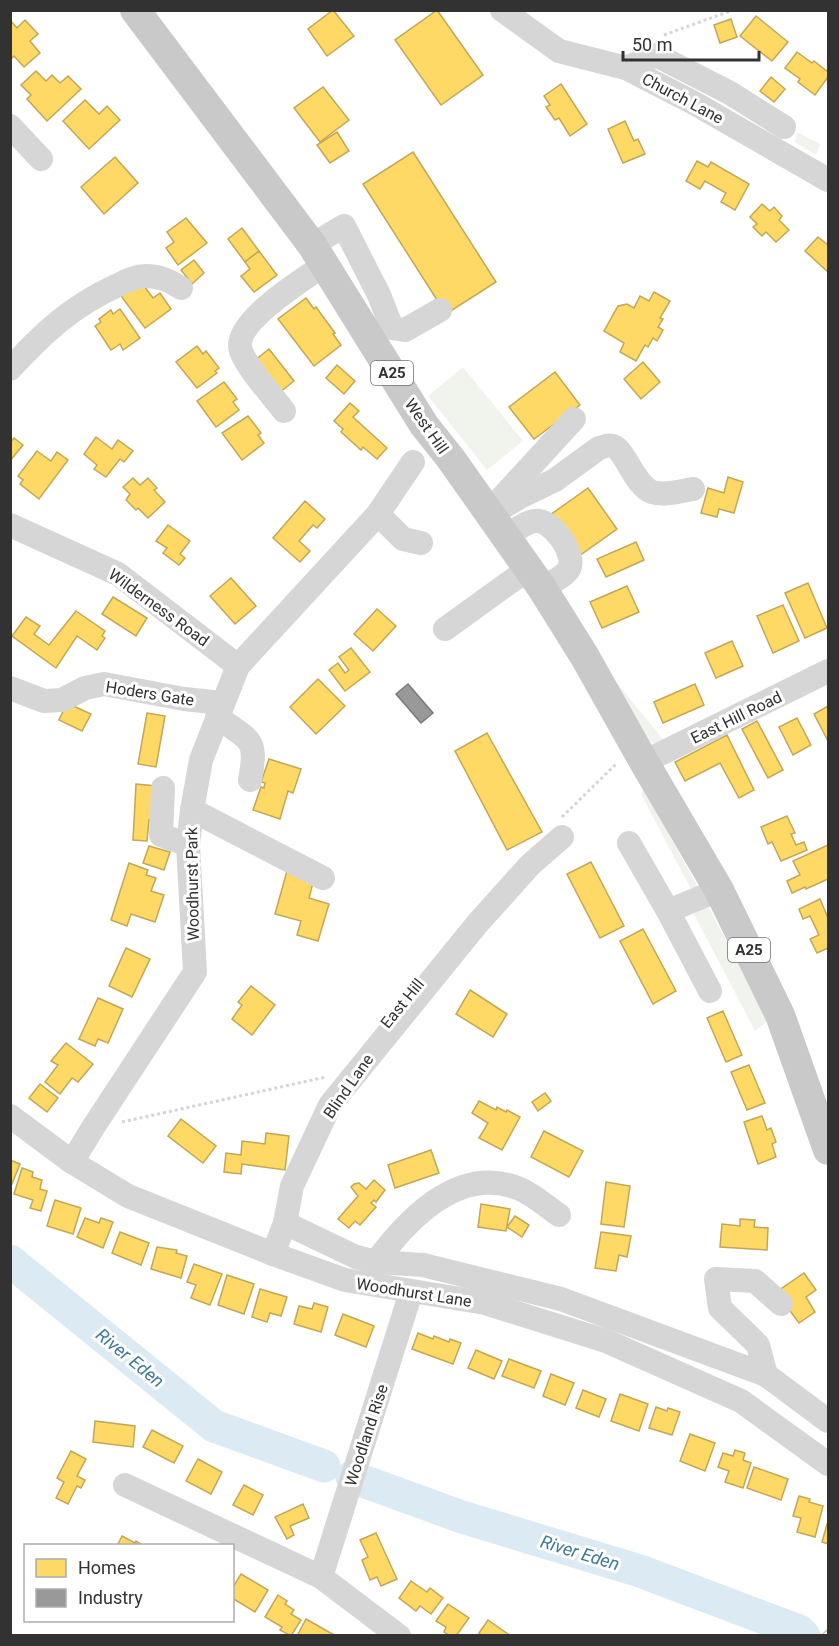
<svg xmlns="http://www.w3.org/2000/svg" width="839" height="1646" viewBox="0 0 839 1646" font-family="Roboto,sans-serif">
	<rect width="100%" height="100%" fill="#fff"/>
	<g fill="#f1f4ed">
		<polygon points="797,132 820,144 816,155 795,142"/>
		<polygon points="463,367 523,441 487,470 428,396"/>
		<polygon points="618,684 666,743 659,746 647,741 617,685"/>
		<polygon points="644,790 698,887 694,895 641,794"/>
		<polygon points="709,908 765,1014 766,1022 755,1031 694,914 700,909"/>
	</g>
	<g fill="#ffd966" stroke="#c2a756" stroke-width="1.5">
		<polygon points="333,10 354,36 327,56 308,29"/>
		<polygon points="437,10 483,75 441,105 395,40"/>
		<polygon points="756,16 788,42 772,61 740,36"/>
		<polygon points="731,19 737,37 720,43 714,25"/>
		<polygon points="10,20 17,28 25,20 38,34 30,41 40,53 24,67 14,56 10,60"/>
		<polygon points="797,52 812,63 814,61 828,72 828,77 815,95 798,82 800,79 785,68"/>
		<polygon points="36,71 46,81 52,75 60,83 68,76 81,89 47,121 27,99 31,95 21,85"/>
		<polygon points="771,77 785,89 774,102 760,91"/>
		<polygon points="561,84 587,124 570,136 559,118 555,120 546,107 550,105 544,96"/>
		<polygon points="323,87 349,120 320,142 294,108"/>
		<polygon points="85,100 99,114 107,106 120,120 89,149 63,121"/>
		<polygon points="625,121 634,141 638,139 645,154 623,163 608,129"/>
		<polygon points="337,132 349,151 330,163 317,145"/>
		<polygon points="413,152 496,282 446,314 363,184"/>
		<polygon points="115,157 138,183 104,214 81,187"/>
		<polygon points="697,161 708,167 711,162 749,184 735,210 721,202 726,193 705,181 700,189 686,181"/>
		<polygon points="762,204 770,211 774,207 782,216 779,220 789,230 776,242 766,232 762,236 753,227 757,224 750,217"/>
		<polygon points="186,218 207,243 178,265 166,248 174,242 167,232"/>
		<polygon points="242,228 259,251 245,262 228,239"/>
		<polygon points="818,237 828,245 828,272 805,251"/>
		<polygon points="259,251 277,275 254,292 241,276 250,269 245,262"/>
		<polygon points="194,260 204,273 192,284 181,270"/>
		<polygon points="141,282 153,298 160,293 171,309 145,328 121,296"/>
		<polygon points="654,292 670,301 660,318 663,319 658,327 663,330 657,341 653,338 648,347 645,345 636,361 620,352 624,343 604,331 618,306 627,304 634,308 640,296 649,301"/>
		<polygon points="306,298 314,309 316,307 335,333 333,334 341,345 314,366 278,319"/>
		<polygon points="120,309 140,338 123,350 120,344 111,350 95,326 101,322 99,319 111,310 113,314"/>
		<polygon points="197,346 203,354 206,351 219,368 215,371 217,373 197,388 176,362"/>
		<polygon points="269,349 294,381 279,393 254,361"/>
		<polygon points="643,362 660,382 641,399 624,379"/>
		<polygon points="337,365 355,381 344,394 326,378"/>
		<polygon points="555,372 580,405 534,439 509,407"/>
		<polygon points="224,382 237,399 233,402 239,410 216,427 197,401"/>
		<polygon points="350,403 359,411 353,417 387,448 377,459 363,447 361,450 341,432 343,429 334,421"/>
		<polygon points="248,416 261,433 258,435 264,443 242,460 222,433"/>
		<polygon points="96,437 112,449 118,440 133,451 124,462 120,459 106,477 94,469 97,465 84,454"/>
		<polygon points="14,438 23,445 10,461 10,443"/>
		<polygon points="37,451 51,461 57,452 68,460 39,499 20,484 23,480 18,476"/>
		<polygon points="728,477 743,482 734,513 719,509 717,517 701,513 708,488 724,493"/>
		<polygon points="133,478 140,485 148,478 157,488 154,490 165,502 148,518 138,508 136,510 126,500 130,494 123,487"/>
		<polygon points="588,488 617,529 579,556 550,515"/>
		<polygon points="305,501 325,519 317,528 313,525 299,541 310,551 300,562 273,538"/>
		<polygon points="168,525 190,541 180,554 185,558 179,565 163,553 167,548 156,541"/>
		<polygon points="636,542 644,560 606,577 597,559"/>
		<polygon points="231,578 256,606 235,624 210,596"/>
		<polygon points="808,583 827,628 805,638 785,593"/>
		<polygon points="627,586 639,612 602,628 590,602"/>
		<polygon points="113,597 147,618 136,636 102,614"/>
		<polygon points="783,605 799,641 773,653 757,616"/>
		<polygon points="377,609 396,626 373,651 354,634"/>
		<polygon points="76,611 105,631 102,636 105,638 97,650 77,636 56,668 12,636 26,617 40,626 34,634 49,645"/>
		<polygon points="732,641 743,666 716,678 705,653"/>
		<polygon points="351,648 370,672 345,691 329,670 338,663 345,673 349,670 339,657"/>
		<polygon points="318,679 345,706 316,734 290,707"/>
		<polygon points="695,684 704,705 663,723 654,702"/>
		<polygon points="67,703 91,714 82,731 59,720"/>
		<polygon points="828,706 828,741 814,714"/>
		<polygon points="147,713 165,716 156,767 138,764"/>
		<polygon points="797,718 811,745 793,755 779,727"/>
		<polygon points="757,721 783,770 768,778 742,729"/>
		<polygon points="487,733 542,832 507,850 455,751"/>
		<polygon points="727,735 754,790 739,798 720,763 685,781 675,762"/>
		<polygon points="269,759 301,769 293,793 288,791 280,819 253,810 261,787 264,788 265,783 261,782"/>
		<polygon points="136,784 156,786 154,821 149,820 147,841 133,840"/>
		<polygon points="787,816 795,833 791,834 796,845 804,842 807,850 781,861 772,842 768,844 761,827"/>
		<polygon points="828,845 828,879 806,889 805,887 792,893 787,881 800,875 793,861"/>
		<polygon points="149,846 170,852 164,870 143,863"/>
		<polygon points="591,862 624,926 600,938 567,874"/>
		<polygon points="129,863 148,870 146,875 156,878 151,891 164,895 155,922 131,914 127,926 111,920"/>
		<polygon points="287,871 314,879 309,898 329,904 318,941 297,935 301,921 275,914"/>
		<polygon points="820,899 828,918 828,948 817,953 810,939 819,935 810,916 803,919 799,909"/>
		<polygon points="643,929 676,991 653,1004 620,941"/>
		<polygon points="126,948 150,959 132,997 109,986"/>
		<polygon points="251,986 275,1005 252,1035 232,1019 242,1005 238,1002"/>
		<polygon points="470,990 507,1014 493,1037 456,1014"/>
		<polygon points="98,998 123,1009 108,1043 98,1039 95,1046 79,1039"/>
		<polygon points="723,1011 742,1055 726,1062 707,1018"/>
		<polygon points="66,1043 93,1064 78,1082 72,1078 60,1094 45,1082 58,1065 51,1061"/>
		<polygon points="749,1065 765,1103 747,1110 731,1072"/>
		<polygon points="40,1084 58,1098 47,1112 29,1098"/>
		<polygon points="545,1093 551,1101 538,1111 532,1102"/>
		<polygon points="479,1101 496,1110 497,1107 506,1112 507,1110 520,1117 502,1150 479,1138 488,1123 472,1113"/>
		<polygon points="762,1116 767,1130 771,1128 776,1142 772,1144 776,1157 758,1164 744,1122"/>
		<polygon points="181,1119 216,1146 203,1163 168,1136"/>
		<polygon points="544,1131 583,1151 569,1177 531,1157"/>
		<polygon points="266,1133 289,1136 285,1170 242,1164 241,1174 224,1172 226,1153 241,1155 242,1141 265,1144"/>
		<polygon points="431,1150 439,1173 395,1188 388,1165"/>
		<polygon points="10,1160 20,1164 12,1184 10,1183"/>
		<polygon points="22,1168 33,1172 32,1177 42,1180 40,1189 47,1191 41,1211 30,1208 33,1200 14,1194"/>
		<polygon points="374,1180 385,1190 376,1202 374,1200 371,1203 376,1207 360,1225 355,1221 349,1228 338,1219 358,1196 351,1187 354,1184 359,1183 366,1189"/>
		<polygon points="606,1182 630,1186 624,1227 601,1224"/>
		<polygon points="55,1200 81,1208 73,1234 47,1226"/>
		<polygon points="481,1204 510,1209 506,1231 478,1227"/>
		<polygon points="515,1216 529,1225 522,1237 507,1227"/>
		<polygon points="85,1218 99,1223 101,1218 113,1222 103,1248 77,1237"/>
		<polygon points="740,1219 755,1220 754,1227 768,1228 767,1250 720,1247 722,1224 740,1226"/>
		<polygon points="120,1232 149,1243 141,1265 112,1253"/>
		<polygon points="601,1232 631,1236 627,1257 619,1255 616,1271 595,1268"/>
		<polygon points="157,1247 177,1250 176,1253 187,1256 181,1278 151,1269"/>
		<polygon points="194,1264 222,1274 210,1305 191,1298 196,1285 187,1282"/>
		<polygon points="804,1273 816,1290 806,1297 815,1312 799,1323 788,1308 775,1293"/>
		<polygon points="227,1275 254,1284 244,1314 218,1305"/>
		<polygon points="260,1289 287,1297 281,1316 270,1313 267,1322 252,1317"/>
		<polygon points="314,1303 328,1307 321,1332 294,1324 299,1306 312,1309"/>
		<polygon points="343,1314 374,1326 366,1347 335,1335"/>
		<polygon points="418,1333 433,1339 434,1336 449,1342 450,1339 461,1343 453,1364 412,1349"/>
		<polygon points="476,1350 502,1361 494,1379 468,1368"/>
		<polygon points="509,1359 541,1371 534,1388 502,1376"/>
		<polygon points="551,1374 574,1383 565,1405 543,1396"/>
		<polygon points="583,1390 606,1399 599,1417 576,1408"/>
		<polygon points="620,1394 648,1404 639,1431 611,1421"/>
		<polygon points="656,1407 667,1411 668,1408 680,1412 672,1435 649,1428"/>
		<polygon points="95,1421 135,1426 133,1447 93,1442"/>
		<polygon points="152,1430 183,1446 174,1463 143,1447"/>
		<polygon points="690,1434 715,1443 705,1471 680,1461"/>
		<polygon points="735,1450 745,1453 743,1460 751,1463 743,1488 725,1482 729,1471 718,1467 723,1453 733,1456"/>
		<polygon points="71,1451 86,1459 77,1476 85,1480 81,1488 77,1486 68,1504 56,1498 64,1482 57,1478"/>
		<polygon points="198,1459 222,1472 211,1494 186,1481"/>
		<polygon points="754,1467 788,1479 781,1500 747,1488"/>
		<polygon points="244,1485 263,1495 253,1515 233,1505"/>
		<polygon points="799,1496 810,1499 809,1502 823,1506 815,1537 797,1532 801,1518 793,1516"/>
		<polygon points="303,1504 309,1518 290,1526 294,1535 287,1539 275,1517"/>
		<polygon points="827,1524 828,1524 828,1544 822,1542"/>
		<polygon points="376,1533 397,1579 381,1586 377,1577 370,1580 362,1560 368,1557 360,1540"/>
		<polygon points="122,1536 135,1543 136,1541 144,1546 117,1546"/>
		<polygon points="241,1574 268,1590 255,1612 232,1598 232,1589"/>
		<polygon points="411,1581 427,1592 430,1588 443,1598 431,1614 420,1606 416,1611 399,1598"/>
		<polygon points="278,1595 287,1601 285,1604 294,1610 291,1614 301,1620 291,1636 280,1630 282,1627 265,1617"/>
		<polygon points="448,1604 469,1618 456,1636 450,1636 444,1632 446,1627 436,1621"/>
		<polygon points="306,1619 336,1636 297,1636"/>
		<polygon points="488,1620 511,1636 482,1636 479,1633"/>
	</g>
	<polygon fill="#999" stroke="#7a7a7a" stroke-width="1.5" points="408,684 433,713 421,723 396,694"/>
	<g fill="none" stroke-linecap="round" stroke-linejoin="round">
		<g stroke="#dcebf3" stroke-width="33">
			<polyline points="10,1261 214,1426 324,1466"/>
			<polyline points="352,1477 462,1517 640,1571 799,1631 804,1636"/>
		</g>
		<g stroke="#d5d5d5" stroke-width="3" stroke-dasharray="3 3" stroke-linecap="butt">
			<polyline points="664,35 733,10"/>
			<polyline points="562,817 617,763"/>
			<polyline points="122,1122 326,1077"/>
		</g>
		<g stroke="#d6d6d6" stroke-width="24">
			<polyline points="502,10 559,51 626,68 694,103 828,180"/>
			<polyline points="626,68 656,55 730,93 784,127"/>
			<polyline points="10,126 41,159"/>
			<polyline points="312,245 344,226 379,295 392,328 405,330 440,310"/>
			<path d="M10,369C42,334 72,306 116,286C126,281 135,276 146,276C160,276 170,281 181,288"/>
			<path d="M284,411C272,395 247,368 241,351C231,323 303,280 324,265"/>
			<polyline points="497,503 574,419"/>
			<polyline points="378,514 403,539 421,543"/>
			<path d="M490,515L520,497L555,480L599,448C603,447 609,444 613,446C626,451 634,485 652,492C664,496 681,491 693,489"/>
			<polyline points="10,525 118,574 238,666"/>
			<path d="M506,537C514,531 525,522 535,521C551,518 577,554 569,569C564,577 550,583 542,588"/>
			<polyline points="445,629 528,569"/>
			<polyline points="10,688 44,701 62,700 85,688 104,684 184,699 222,703"/>
			<path d="M217,717C250,741 258,737 250,780"/>
			<polyline points="644,762 828,671"/>
			<polyline points="163,788 161,835 188,845"/>
			<polyline points="192,810 323,878"/>
			<polyline points="629,843 668,911 710,991"/>
			<polyline points="668,911 719,890"/>
			<polyline points="10,1116 72,1162 128,1196 273,1254 345,1280 485,1303 606,1341 741,1401 828,1464"/>
			<polyline points="72,1162 94,1126 195,972 188,845 192,810 201,760 238,666 378,514 413,462"/>
			<path d="M285,1223L356,1257L376,1262C409,1217 460,1164 520,1189C534,1195 547,1207 559,1215"/>
			<polyline points="273,1254 285,1223 292,1186 330,1105 477,924 530,865 562,837"/>
			<polyline points="376,1262 423,1265 561,1299 766,1375 828,1421"/>
			<polyline points="766,1375 758,1345 720,1308 716,1279 755,1281 781,1304"/>
			<polyline points="125,1485 321,1577 399,1636"/>
			<polyline points="321,1577 411,1292"/>
		</g>
		<polyline stroke="#c9c9c9" stroke-width="30" points="135,10 312,245 424,425 451,459 542,588 585,657 644,762 719,890 780,1015 828,1150"/>
		<defs>
			<polyline id="rail" points="825,1636 828,1633"/>
		</defs>
		<use href="#rail" stroke="#bebebe" stroke-width="7"/>
		<use href="#rail" stroke="#fff" stroke-width="4.5" stroke-dasharray="14" stroke-linecap="butt"/>
	</g>
	<g text-anchor="middle" stroke-width="6" stroke-linejoin="round" paint-order="stroke">
		<g fill="#fff" stroke="#707070" stroke-width="1.5">
			<rect x="371" y="361" width="42" height="24" rx="4.5"/>
			<rect x="728" y="938" width="42" height="24" rx="4.5"/>
		</g>
		<g font-size="15" font-weight="bold" fill="#323232">
			<text x="392" y="378">A25</text>
			<text x="749" y="955">A25</text>
		</g>
		<g font-size="16" fill="#323232" stroke="#fff">
			<text transform="translate(683 98) rotate(28)" y="6">Church Lane</text>
			<text transform="translate(427 426) rotate(55)" y="6">West Hill</text>
			<text transform="translate(159 607) rotate(36)" y="6">Wilderness Road</text>
			<text transform="translate(150 693) rotate(9)" y="6">Hoders Gate</text>
			<text transform="translate(736 717) rotate(-26)" y="6">East Hill Road</text>
			<text transform="translate(192 884) rotate(-91)" y="6">Woodhurst Park</text>
			<text transform="translate(402 1003) rotate(-51)" y="6">East Hill</text>
			<text transform="translate(348 1086) rotate(-55)" y="6">Blind Lane</text>
			<text transform="translate(414 1292) rotate(9)" y="6">Woodhurst Lane</text>
			<text transform="translate(366 1435) rotate(-72)" y="6">Woodland Rise</text>
		</g>
		<g font-size="18" font-style="italic" fill="#3e7a96" stroke="#fff">
			<text transform="translate(130 1358) rotate(39)" y="6">River Eden</text>
			<text transform="translate(580 1553) rotate(17)" y="6">River Eden</text>
		</g>
	</g>
	<rect width="839" height="1646" fill="none" stroke="#323232" stroke-width="24"/>
	<rect x="24" y="1544" width="210" height="78" fill="#ffffff" stroke="#adadad" stroke-width="1.5"/>
	<rect x="36" y="1559" width="30" height="18" fill="#ffd966" stroke="#adadad" stroke-width="1.5"/>
	<text x="78" y="1574" font-size="18" fill="#323232">Homes</text>
	<rect x="36" y="1589" width="30" height="18" fill="#999999" stroke="#adadad" stroke-width="1.5"/>
	<text x="78" y="1604" font-size="18" fill="#323232">Industry</text>
	<path d="M623 51v9h136v-9" fill="none" stroke="#323232" stroke-width="3"/>
	<text x="632" y="51" font-size="18" fill="#323232" stroke="#ffffff" stroke-width="4.5" paint-order="stroke">50 m</text>
</svg>
